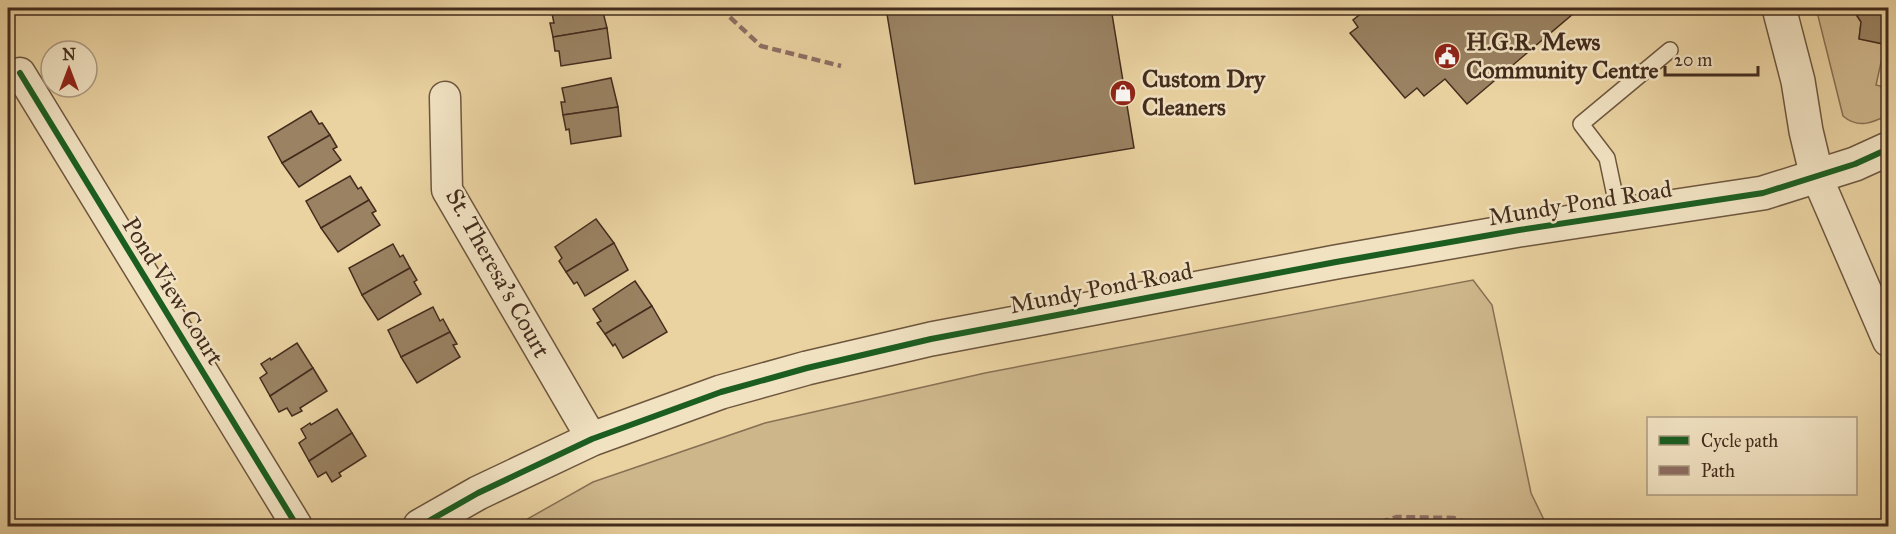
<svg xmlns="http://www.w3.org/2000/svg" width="1896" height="534" viewBox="0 0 1896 534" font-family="'IM FELL Great Primer',serif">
	<rect width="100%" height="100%" fill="#ead2a1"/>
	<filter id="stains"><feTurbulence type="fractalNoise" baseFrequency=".00333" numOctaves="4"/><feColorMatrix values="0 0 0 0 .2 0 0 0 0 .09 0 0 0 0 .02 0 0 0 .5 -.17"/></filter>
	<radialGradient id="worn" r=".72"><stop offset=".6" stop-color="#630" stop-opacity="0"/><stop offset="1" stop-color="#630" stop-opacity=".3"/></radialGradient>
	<g fill="#ceb68b" stroke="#887154" stroke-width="1.5">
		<path d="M1816,8H1852L1861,22L1859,39L1888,45V49H1884L1876,85L1888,88V115C1872,123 1858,129 1843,116Z"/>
		<polygon points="1473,280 1492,305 1531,493 1547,526 515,526 593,482 765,423 985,373"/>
	</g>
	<g fill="#9a8262" stroke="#432c1d" stroke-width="1.5">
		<polygon points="560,8 602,8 607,28 553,37 550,23 554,23 551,9"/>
		<polygon points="886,8 1111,8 1134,148 915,184"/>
		<polygon points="1368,8 1580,8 1467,104 1445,79 1424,96 1417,88 1405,98 1350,33 1358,27 1353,20"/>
		<polygon points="1852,8 1888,8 1888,45 1859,39 1861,22"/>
		<polygon points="607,28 611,58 561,66 559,51 555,51 553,37"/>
		<polygon points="611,78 618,107 563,115 561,102 565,102 562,88"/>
		<polygon points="618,107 621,136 571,144 569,129 566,130 563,115"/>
		<polygon points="311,111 319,124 322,123 330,135 282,163 268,137"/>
		<polygon points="330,135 337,147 333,149 341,160 299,187 282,163"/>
		<polygon points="350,176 358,189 361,187 369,200 321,228 306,201"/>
		<polygon points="369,200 376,211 372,213 380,225 338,252 321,228"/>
		<polygon points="596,219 614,243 566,272 559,261 562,258 555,247"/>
		<polygon points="614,243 628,270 585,296 577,282 574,284 566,272"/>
		<polygon points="393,244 400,257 403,255 410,268 362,295 349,268"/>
		<polygon points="410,268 417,280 414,282 421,294 378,320 362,295"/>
		<polygon points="635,281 652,306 605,334 597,323 601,321 593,309"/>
		<polygon points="652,306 667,332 623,358 615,344 613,346 605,334"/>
		<polygon points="433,307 440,321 443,319 450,332 401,357 388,330"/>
		<polygon points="450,332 457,344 453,345 460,357 417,383 401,357"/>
		<polygon points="297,343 313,368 270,396 260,378 267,373 261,364 270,358 271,360"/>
		<polygon points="313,368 327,391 300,408 302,411 292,416 287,408 279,412 270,396"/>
		<polygon points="337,409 352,433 309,461 299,443 306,438 301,429 310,423 311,425"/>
		<polygon points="352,433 366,456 339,473 341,476 332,482 326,472 318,477 309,461"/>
	</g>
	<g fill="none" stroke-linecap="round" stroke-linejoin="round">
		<defs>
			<polyline id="service" points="1619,215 1607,158 1581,124 1670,50"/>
			<g id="minor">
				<polyline points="20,73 297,526"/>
				<polyline points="445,97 447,190 592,439"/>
				<polyline points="1817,177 1888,341"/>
			</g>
			<g id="tertiary">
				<polyline points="1779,8 1798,81 1806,131 1817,177"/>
				<polyline points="420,526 478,493 592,439 721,392 807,368 931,339 1336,262 1519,230 1763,193 1855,164 1888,149"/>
			</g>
		</defs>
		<use href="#service" stroke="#6d563e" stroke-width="18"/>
		<use href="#minor" stroke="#6d563e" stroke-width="33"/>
		<use href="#tertiary" stroke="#6d563e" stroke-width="36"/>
		<use href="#service" stroke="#f1e2c2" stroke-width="15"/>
		<use href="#minor" stroke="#f1e2c2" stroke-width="30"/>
		<use href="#tertiary" stroke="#f1e2c2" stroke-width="33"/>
		<g stroke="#8d6e63" stroke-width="4.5" stroke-dasharray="9 4.5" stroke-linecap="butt">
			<polyline points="720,8 761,46 841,66"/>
			<polyline points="1367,526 1397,517 1454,518 1476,526"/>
		</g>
		<defs>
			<g id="cycleway">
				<polyline points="20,73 297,526"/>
				<polyline points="420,526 478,493 592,439 721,392 807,368 931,339 1336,262 1519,230 1763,193 1855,164 1888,149"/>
			</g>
		</defs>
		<use href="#cycleway" stroke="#f1e2c2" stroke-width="10"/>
		<use href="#cycleway" stroke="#1b5e20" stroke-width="6"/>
	</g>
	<defs>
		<symbol id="civic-disc" viewBox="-11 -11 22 22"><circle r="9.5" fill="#8f2418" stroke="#f1e2c2"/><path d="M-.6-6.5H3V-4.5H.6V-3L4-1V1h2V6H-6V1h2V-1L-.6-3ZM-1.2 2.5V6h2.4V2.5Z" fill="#fff"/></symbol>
		<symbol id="shop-disc" viewBox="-11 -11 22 22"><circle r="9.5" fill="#8f2418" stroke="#f1e2c2"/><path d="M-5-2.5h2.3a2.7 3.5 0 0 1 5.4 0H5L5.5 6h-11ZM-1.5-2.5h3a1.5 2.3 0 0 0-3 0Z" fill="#fff"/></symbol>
	</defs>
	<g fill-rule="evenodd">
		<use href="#civic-disc" x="1432" y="41" width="30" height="30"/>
		<use href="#shop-disc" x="1108" y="78" width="30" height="30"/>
	</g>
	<g text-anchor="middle" stroke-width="5" stroke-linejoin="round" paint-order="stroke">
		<g font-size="24" font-weight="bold" fill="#432c1d" stroke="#f1e2c2" text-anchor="start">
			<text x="1466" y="50">H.G.R. Mews<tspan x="1466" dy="28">Community Centre</tspan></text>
			<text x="1142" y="87">Custom Dry<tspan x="1142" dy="28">Cleaners</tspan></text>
		</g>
		<g font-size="24" fill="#432c1d" stroke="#f1e2c2">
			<text transform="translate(1580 203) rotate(-9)" y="8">Mundy Pond Road</text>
			<text transform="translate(498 273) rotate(61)" y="8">St. Theresa's Court</text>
			<text transform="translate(1101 288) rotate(-11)" y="8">Mundy Pond Road</text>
			<text transform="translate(173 291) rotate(58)" y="8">Pond View Court</text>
		</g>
	</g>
	<rect width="1896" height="534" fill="none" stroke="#ead2a1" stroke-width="30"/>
	<rect x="9" y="9" width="1878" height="516" fill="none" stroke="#432c1d" stroke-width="3"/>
	<rect x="15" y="15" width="1866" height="504" fill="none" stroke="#432c1d" stroke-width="1.5"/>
	<rect x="1647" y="417" width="210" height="78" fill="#f1e2c2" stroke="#ab9980" stroke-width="1.5"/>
	<rect x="1659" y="436" width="30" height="9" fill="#1b5e20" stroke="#ab9980" stroke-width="1.5"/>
	<text x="1701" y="447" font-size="18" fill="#432c1d">Cycle path</text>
	<rect x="1659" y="466" width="30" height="9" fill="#8d6e63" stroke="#ab9980" stroke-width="1.5"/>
	<text x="1701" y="477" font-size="18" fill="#432c1d">Path</text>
	<g transform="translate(69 69)"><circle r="28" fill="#f1e2c2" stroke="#ab9980" stroke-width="1.5"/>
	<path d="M0-4.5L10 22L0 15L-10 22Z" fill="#8f2418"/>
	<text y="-9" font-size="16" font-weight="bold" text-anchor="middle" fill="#432c1d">N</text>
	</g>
	<path d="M1665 66v9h93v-9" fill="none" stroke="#432c1d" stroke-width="3"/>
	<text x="1674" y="66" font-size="18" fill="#432c1d" stroke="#f1e2c2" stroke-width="4.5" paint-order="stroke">20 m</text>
	<rect width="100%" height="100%" filter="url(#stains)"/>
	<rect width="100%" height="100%" fill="url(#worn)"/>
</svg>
